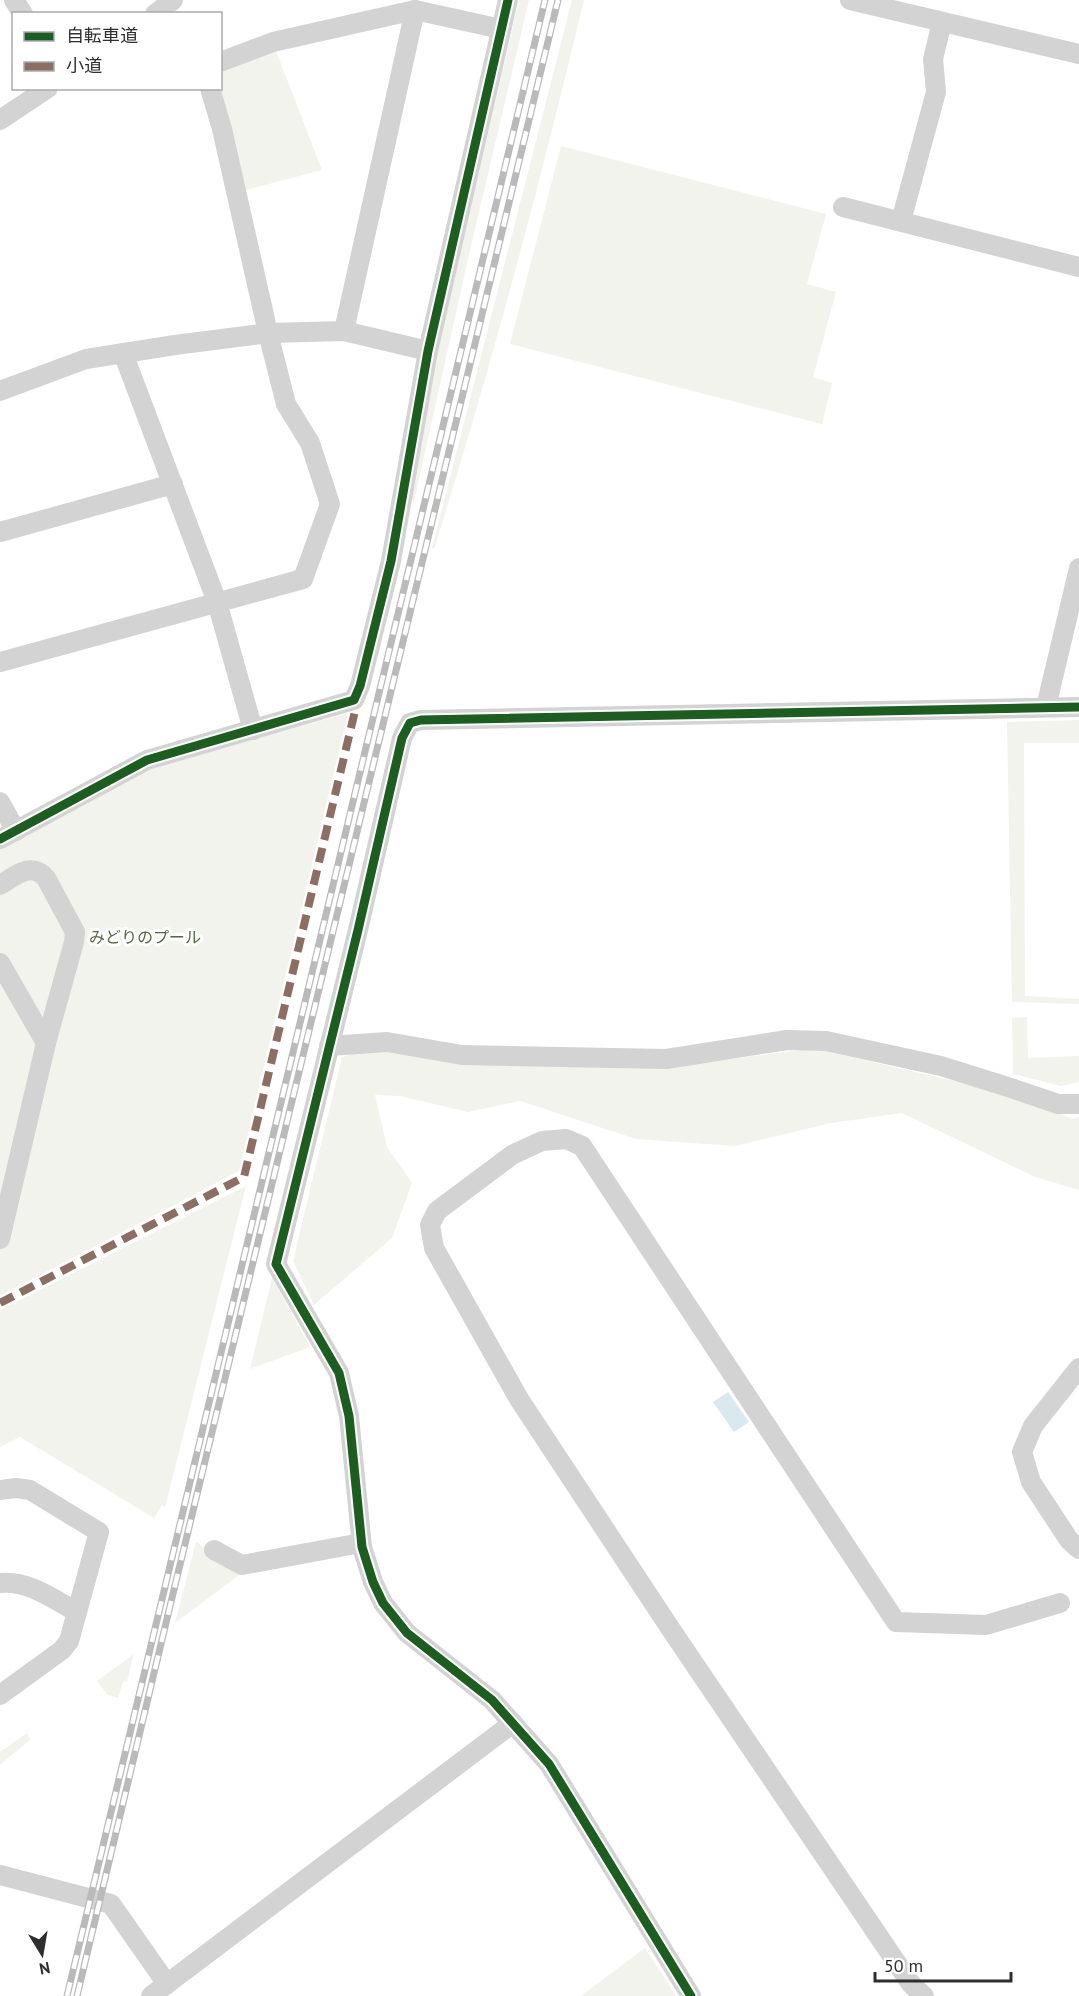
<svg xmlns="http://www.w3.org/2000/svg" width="1079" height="1996" viewBox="0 0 1079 1996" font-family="'PT Sans','Noto Sans JP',sans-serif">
	<rect width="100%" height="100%" fill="#fff"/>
	<g fill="#f1f3ec">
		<polygon points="519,0 529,0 470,250 414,501 410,500 432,374"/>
		<path d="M572,0H584C540,184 491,368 434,549L432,548Z"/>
		<polygon points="276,51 322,170 246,190 217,89 220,88 221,71"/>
		<polygon points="561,146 826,214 807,284 836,292 813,377 832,383 822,424 510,344"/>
		<polygon points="348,713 239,1171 0,1296 0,849 156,766"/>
		<polygon points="1079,720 1079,743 1024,743 1025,996 1079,999 1079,1004 1012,1002 1007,722"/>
		<polygon points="1027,1017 1028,1058 1079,1056 1079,1082 1061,1086 1013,1074 1012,1018"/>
		<polygon points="801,1050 825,1051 959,1082 1052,1110 1073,1119 1079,1117 1079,1190 1035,1177 902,1113 831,1123 735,1146 636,1139 520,1101 468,1112 400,1096 375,1095 387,1147 412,1183 392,1238 314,1305 293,1261 342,1057 362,1051 407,1052 662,1068"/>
		<polygon points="246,1186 165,1507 162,1505 154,1518 20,1437 0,1447 0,1310"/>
		<polygon points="272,1277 310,1347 250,1369 271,1282"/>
		<polygon points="196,1542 243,1572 175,1623"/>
		<polygon points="134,1654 127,1681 123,1682 118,1698 108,1695 97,1681"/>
		<polygon points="27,1733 30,1740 0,1765 0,1752"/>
		<polygon points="645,1948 676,1996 581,1996"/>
	</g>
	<polygon fill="#dae9f0" points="728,1392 749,1422 734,1432 713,1402"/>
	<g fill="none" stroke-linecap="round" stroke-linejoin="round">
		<g stroke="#d3d3d3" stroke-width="20">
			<polyline points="14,0 23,14"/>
			<polyline points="850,0 1079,54"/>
			<polyline points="155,14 173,0"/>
			<polyline points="220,62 273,42 415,10 501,29"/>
			<polyline points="0,120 48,88"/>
			<polyline points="843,207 1079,267"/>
			<polyline points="901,221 936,92 933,59 942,22"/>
			<polyline points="344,331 415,10"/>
			<polyline points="123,353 217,602 253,730"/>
			<polyline points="0,391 86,359 175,345 268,333 344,331 428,351"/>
			<polyline points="0,532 173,484"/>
			<polyline points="0,662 303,579 330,504 310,443 286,404 268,333 222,129 210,88"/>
			<polyline points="1046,707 1079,568"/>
			<polyline points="0,802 16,831"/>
			<polyline points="0,839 147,760 354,700 360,686 391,561 428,351 508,0"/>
			<path d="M0,885C15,876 31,861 46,878L75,932L74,942L46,1043L0,1239"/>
			<polyline points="0,963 46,1043"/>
			<polyline points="329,1046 387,1042 462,1055 666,1059 787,1040 826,1041 941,1066 1011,1088 1058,1104 1079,1104"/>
			<polyline points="1079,1368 1033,1426 1022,1452 1031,1482 1069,1540 1079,1549"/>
			<polyline points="0,1490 16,1488 30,1490 99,1532 69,1641 62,1650 0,1695"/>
			<polyline points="214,1550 242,1565 361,1543"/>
			<path d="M0,1583C28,1580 53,1599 77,1612"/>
			<polyline points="0,1875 111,1904 167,1984"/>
			<polyline points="151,1996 513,1723"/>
			<polyline points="691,1996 549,1764 492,1700 407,1633 383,1603 373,1582 362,1547 349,1416 339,1373 276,1264 358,930 402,738 410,723 421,720 1079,707"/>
			<polyline points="924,1996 911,1984 670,1628 519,1399 434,1248 430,1225 437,1211 512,1155 542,1141 566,1139 582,1146 896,1622 986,1625 1060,1603"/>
		</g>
		<defs>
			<g id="rail">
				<polyline points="67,1996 545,0"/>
				<polyline points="77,1996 171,1602 558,0"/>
			</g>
		</defs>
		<use href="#rail" stroke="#bababa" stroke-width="7"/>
		<use href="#rail" stroke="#fff" stroke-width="4.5" stroke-dasharray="14" stroke-linecap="butt"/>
		<polyline stroke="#8d6e63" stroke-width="8" stroke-dasharray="15 8" stroke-linecap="butt" points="0,1303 244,1177 355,711 354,700"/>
		<defs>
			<g id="cycleway">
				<polyline points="0,839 147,760 354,700 360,686 391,561 428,351 508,0"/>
				<polyline points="691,1996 549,1764 492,1700 407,1633 383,1603 373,1582 362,1547 349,1416 339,1373 276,1264 358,930 402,738 410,723 421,720 1079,707"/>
			</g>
		</defs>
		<use href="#cycleway" stroke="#fff" stroke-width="13"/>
		<use href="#cycleway" stroke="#1b5e20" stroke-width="9"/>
	</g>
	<g text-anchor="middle" stroke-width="6" stroke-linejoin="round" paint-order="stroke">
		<g font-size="16" fill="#55663f" stroke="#fff">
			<text x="145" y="943">みどりのプール</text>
		</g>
	</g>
	<rect x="12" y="12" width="210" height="78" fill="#ffffff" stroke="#ababab" stroke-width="1.5"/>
	<rect x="24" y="32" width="30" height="9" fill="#1b5e20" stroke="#ababab" stroke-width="1.5"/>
	<text x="66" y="42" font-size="18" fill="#2e2e2e">自転車道</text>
	<rect x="24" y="62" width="30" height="9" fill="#8d6e63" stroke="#ababab" stroke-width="1.5"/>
	<text x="66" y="72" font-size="18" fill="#2e2e2e">小道</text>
	<g transform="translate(42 1954) rotate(169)" stroke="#ffffff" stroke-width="4.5" paint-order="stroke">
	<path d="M0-4.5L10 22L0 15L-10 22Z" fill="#2e2e2e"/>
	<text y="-9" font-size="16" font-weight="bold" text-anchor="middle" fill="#2e2e2e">N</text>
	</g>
	<path d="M875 1972v9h136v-9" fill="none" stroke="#2e2e2e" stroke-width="3"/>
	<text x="884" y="1972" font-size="18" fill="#2e2e2e" stroke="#ffffff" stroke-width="4.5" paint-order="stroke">50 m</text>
</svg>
